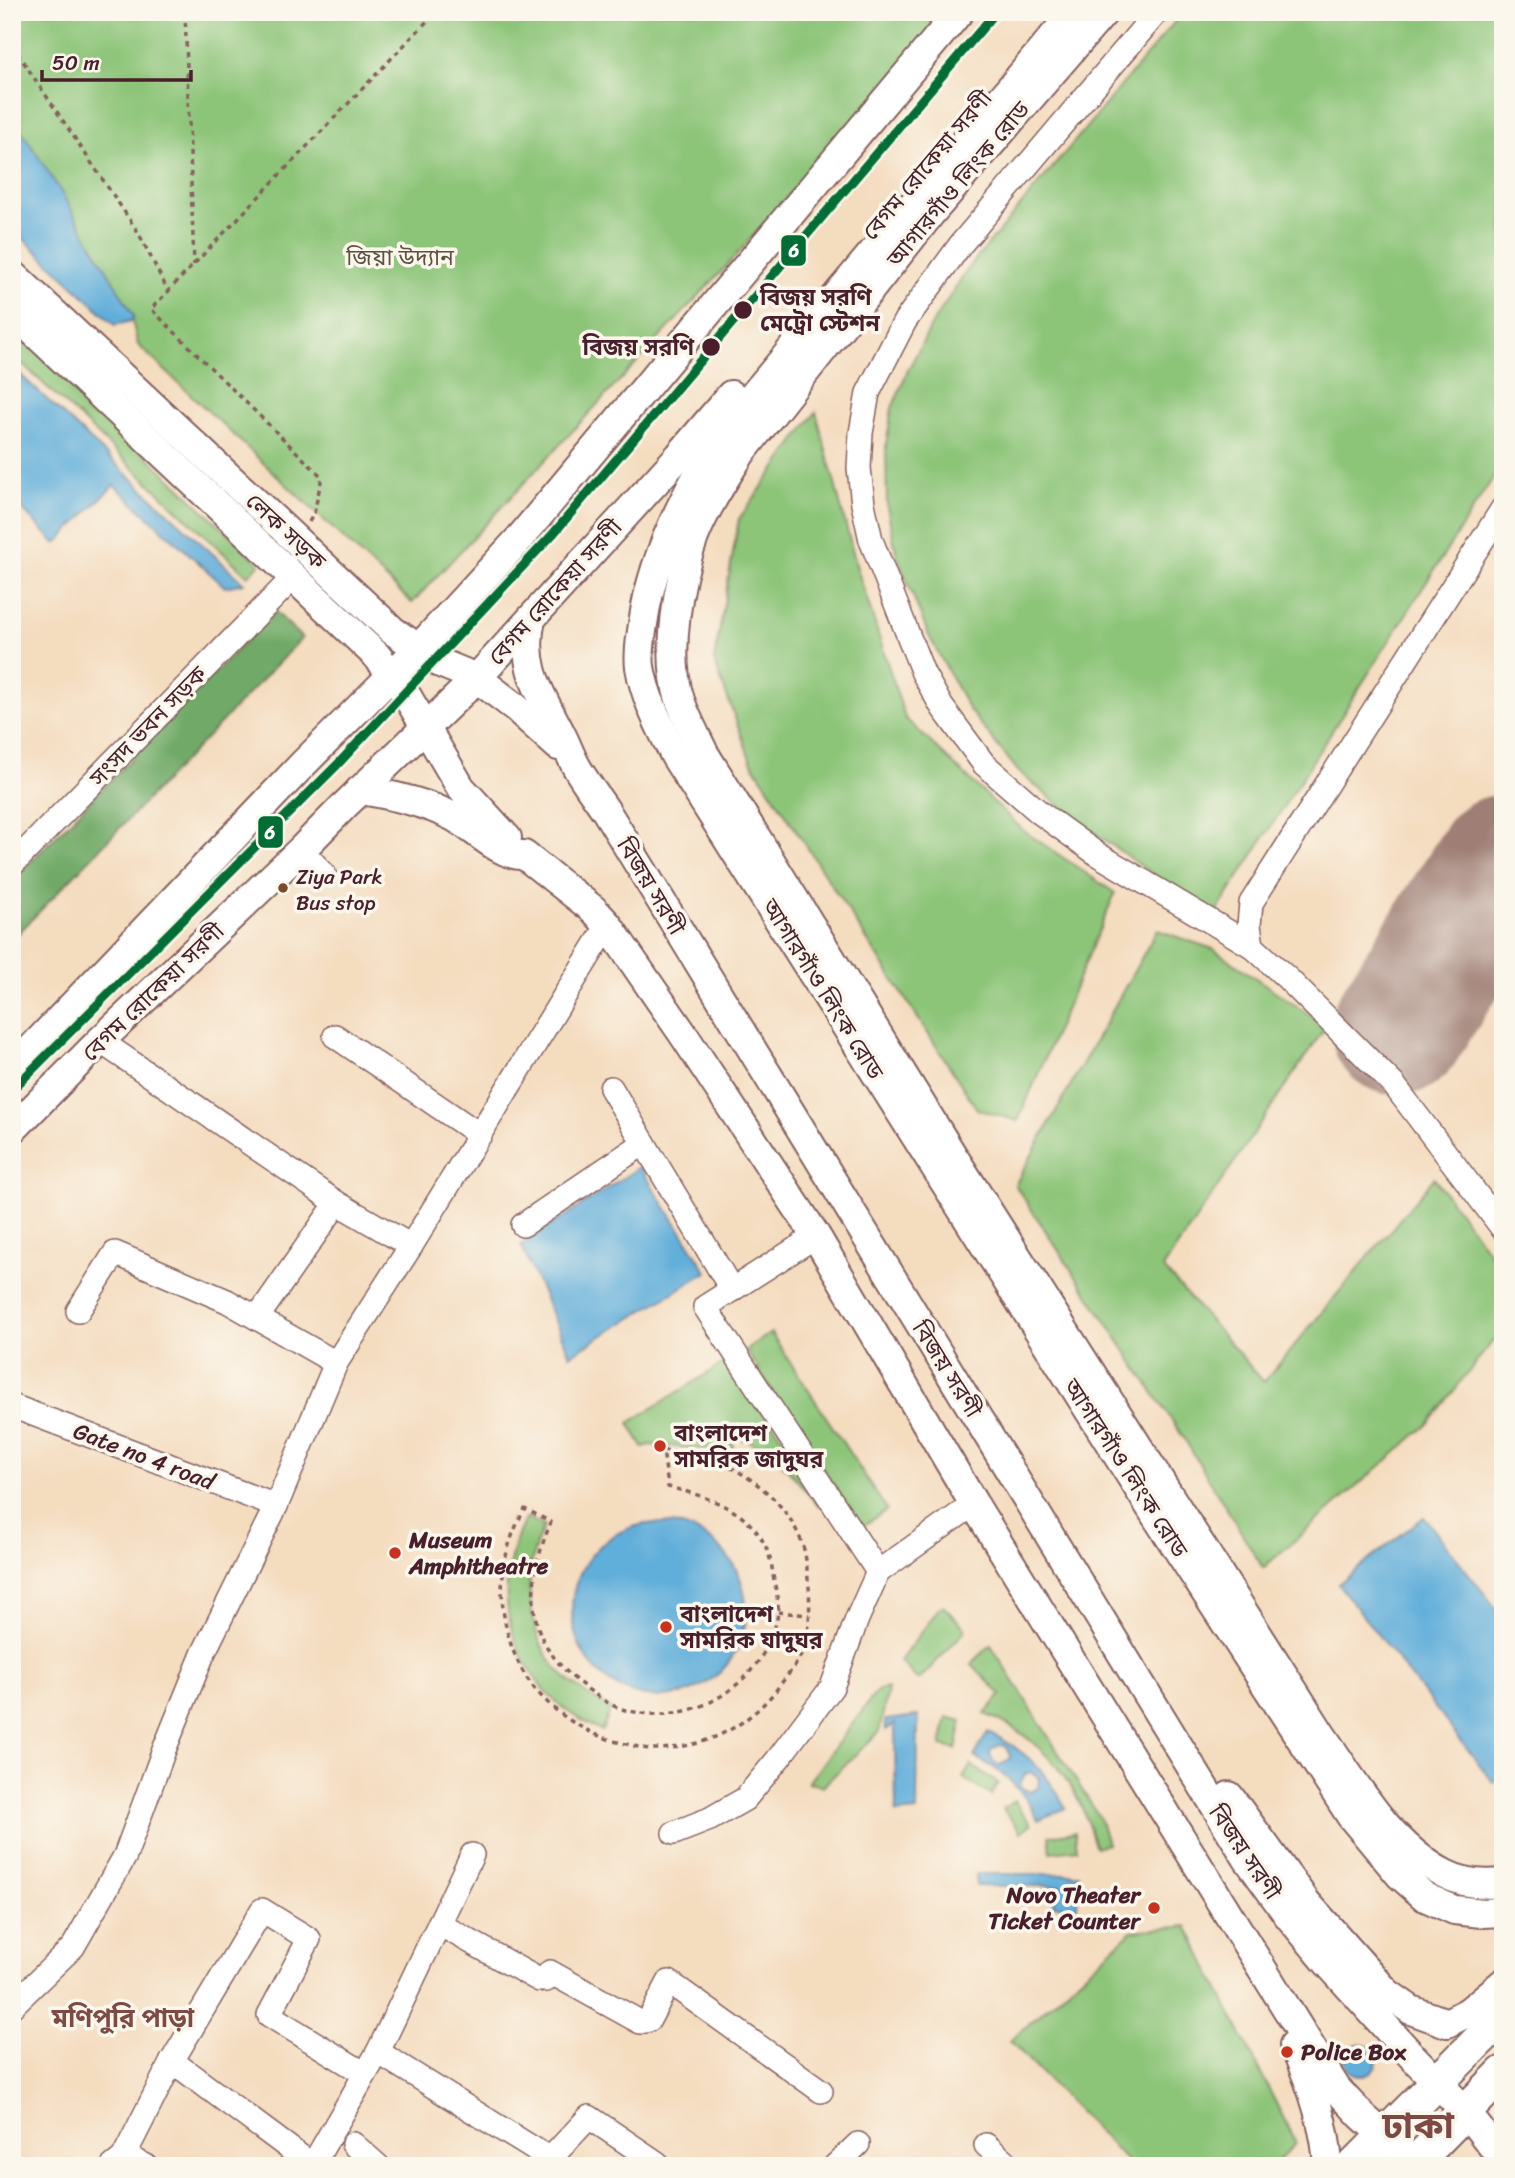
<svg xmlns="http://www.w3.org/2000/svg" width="1515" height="2178" viewBox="0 0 1515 2178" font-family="Sriracha,'Noto Sans Bengali',sans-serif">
	<rect width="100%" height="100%" fill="#fbf7ec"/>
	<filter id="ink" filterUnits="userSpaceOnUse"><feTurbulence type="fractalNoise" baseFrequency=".0143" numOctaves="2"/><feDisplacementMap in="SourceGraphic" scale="14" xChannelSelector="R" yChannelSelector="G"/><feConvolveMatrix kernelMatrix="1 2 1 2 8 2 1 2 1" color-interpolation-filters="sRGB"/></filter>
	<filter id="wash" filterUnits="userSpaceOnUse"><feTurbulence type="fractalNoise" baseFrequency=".00686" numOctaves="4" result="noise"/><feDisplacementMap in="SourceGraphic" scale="28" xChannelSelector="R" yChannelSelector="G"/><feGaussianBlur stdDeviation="1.57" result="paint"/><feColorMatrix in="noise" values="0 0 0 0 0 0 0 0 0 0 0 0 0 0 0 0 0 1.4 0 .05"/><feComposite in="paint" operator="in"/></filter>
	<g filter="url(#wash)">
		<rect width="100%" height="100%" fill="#f4dcbf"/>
		<g fill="#8cc478" stroke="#6b7252" stroke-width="2">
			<polygon points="12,12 950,12 733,259 412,603 138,345 129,308 12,120"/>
			<polygon points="1183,12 1503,12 1503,462 1216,913 1157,877 1079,822 1018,771 969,710 929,636 897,556 887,507 886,445 892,408 908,370 935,319 970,266"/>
			<polygon points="12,327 260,564 248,576 12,354"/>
			<polygon points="816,412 857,568 905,718 1024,831 1115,893 1018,1121 977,1109 751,761 714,661 739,519"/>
			<polygon points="1157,930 1213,949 1326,1026 1163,1268 1264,1382 1434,1178 1503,1271 1503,1328 1427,1425 1263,1568 1185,1440 1015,1185"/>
			<polygon points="771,1333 887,1510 861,1527 746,1350"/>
			<path d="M732,1358L825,1506H818C796,1479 773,1444 737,1438L733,1444L732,1458L708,1449L650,1445L643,1447L629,1423Z"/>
			<path d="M526,1517L544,1526C533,1548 528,1570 530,1595C534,1656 560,1680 611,1709L602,1731C585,1722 567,1713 553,1699C547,1695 543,1688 539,1683C499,1632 498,1574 526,1517Z"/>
			<polygon points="943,1606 965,1628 965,1631 920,1679 917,1679 900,1661 940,1607"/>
			<path d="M991,1645L1099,1817L1107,1844L1096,1847C1090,1832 1086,1816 1079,1801C1060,1763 1025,1729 985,1714L1001,1695L971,1664Z"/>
			<polygon points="886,1688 888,1690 879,1732 823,1786 808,1783 877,1691"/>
			<polygon points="947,1717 962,1721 956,1749 941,1746"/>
			<polygon points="971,1765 998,1783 991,1795 963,1778"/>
			<polygon points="1014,1801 1031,1824 1021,1832 1003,1809"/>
			<polygon points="1075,1832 1077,1849 1051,1852 1049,1836"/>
			<polygon points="1187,1926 1296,2143 1273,2166 1132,2166 1010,2041 1132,1931"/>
		</g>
		<polygon fill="#71aa68" stroke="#5e644a" stroke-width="2" points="275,611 302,638 12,940 12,881"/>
		<g fill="#61aeda" stroke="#566682" stroke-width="2" fill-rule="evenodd">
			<polygon points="12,116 58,187 134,316 132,321 115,325 12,228"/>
			<polygon points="12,367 244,583 225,587 114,485 56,544 12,499"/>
			<polygon points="640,1167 707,1272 570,1355 521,1245"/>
			<polygon points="1424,1517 1503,1617 1503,1777 1494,1783 1338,1584"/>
			<circle cx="659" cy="1610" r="87"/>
			<polygon points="918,1716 917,1811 896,1813 895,1724 886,1730 885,1720"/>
			<path d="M988,1732C1026,1750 1046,1771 1066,1808L1038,1820C1025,1791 1003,1770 974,1757ZM1000,1745L1005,1746L1010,1755L1009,1760L1000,1765L995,1764L990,1755L991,1750ZM1030,1772L1039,1777V1787L1031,1792L1022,1788L1020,1783L1025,1774Z"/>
			<polygon points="976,1874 1079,1874 1077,1907 1053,1905 1060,1886 976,1886"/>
			<circle cx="1361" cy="2060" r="16"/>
		</g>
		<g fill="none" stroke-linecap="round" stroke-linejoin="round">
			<polyline stroke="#9f7e75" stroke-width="135" points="1398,1028 1503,862"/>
		</g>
	</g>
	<g filter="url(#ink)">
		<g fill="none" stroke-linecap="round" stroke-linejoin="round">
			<defs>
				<g id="minor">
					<polyline points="1157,12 961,244 905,321 868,393 861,433 859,468 863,504 871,540 923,673 942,707 984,764 1039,812 1097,854 1252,946"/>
					<polyline points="1503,508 1251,903 1249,925 1252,946 1287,978 1394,1085 1503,1229"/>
					<polyline points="301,850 324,874"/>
					<polyline points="12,865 284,587"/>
					<polyline points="335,1036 480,1135"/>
					<polyline points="100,1041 337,1203 411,1246"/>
					<polyline points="611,1088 732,1290"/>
					<polyline points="523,1225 644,1143"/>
					<polyline points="816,1236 705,1307 878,1572 974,1504"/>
					<polyline points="78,1311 115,1253 227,1301 336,1363"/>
					<polyline points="257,1318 337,1203"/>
					<polyline points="12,1406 276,1506"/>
					<polyline points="674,1833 710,1819 745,1799 778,1759 832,1687 857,1619 878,1572"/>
					<polyline points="439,1924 539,1980 546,1980 550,1972 640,2022 649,2020 669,1982 821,2091"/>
					<polyline points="12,2006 73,1947 125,1856 164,1750 203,1654 276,1506 336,1363 411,1246 608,925"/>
					<polyline points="378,2052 550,2159 589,2117 657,2163 655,2166"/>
					<polyline points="172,2061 312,2165"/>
					<polyline points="353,2144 378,2166"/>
					<polyline points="986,2145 1010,2166"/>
					<polyline points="123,2158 172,2061 262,1910 309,1939 269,2015 365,2074"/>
					<polyline points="113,2166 123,2158 130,2158 146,2166"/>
					<polyline points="312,2166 378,2052 472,1855"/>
					<polyline points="835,2166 858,2144"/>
				</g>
				<g id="major">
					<path d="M1074,12L732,421C690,482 653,551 643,624C641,639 638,652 640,667C645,698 661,728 675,756L1156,1516L1351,1816L1400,1875L1425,1897L1454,1910L1482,1913L1503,1912"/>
					<path d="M1104,12L931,213L741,453C724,480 706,507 694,537C678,580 665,655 680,700C686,718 696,736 704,753L953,1156L1321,1734C1355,1783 1389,1845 1445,1874C1462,1883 1484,1885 1503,1883"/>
					<polyline points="12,274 393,631 440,663 477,678 515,707 558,746"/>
					<polyline points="12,311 377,656 404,691 461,788 507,838"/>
					<path d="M531,619C520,669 542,695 562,736C567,746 571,757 576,766C585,782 596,796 606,811L1247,1858L1288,1915L1327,1962L1412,2056L1466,2112L1503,2160"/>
					<path d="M360,790C393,795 424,802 454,817C474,828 501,857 524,855L594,910L608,925L683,1034L816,1236L974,1504L1336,2088L1361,2115L1418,2166"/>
					<polyline points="12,1069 304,763 418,649 520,538 959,12"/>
					<polyline points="12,1130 100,1041 301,850 344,806 477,678 679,456 731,395"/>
					<polyline points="1229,1796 1306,1902 1387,1993 1411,2010 1447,2023 1468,2012 1503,1983"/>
					<path d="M1294,2045C1311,2083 1326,2124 1328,2166"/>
				</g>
				<g id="highway">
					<polyline points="1354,2166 1503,2016"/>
					<polyline points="1412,2166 1503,2073"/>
				</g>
			</defs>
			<use href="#minor" stroke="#86615f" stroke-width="26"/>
			<use href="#major" stroke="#86615f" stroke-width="32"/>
			<use href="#highway" stroke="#86615f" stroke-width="37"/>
			<g stroke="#86615f" stroke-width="3.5" stroke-dasharray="5 5" stroke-linecap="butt">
				<polyline points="185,12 194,265"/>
				<polyline points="12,45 138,232 169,293"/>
				<polyline points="309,522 314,513 322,477 151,309 436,12"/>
				<path d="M663,1450C676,1452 692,1452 704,1456C747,1471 788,1501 803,1546C807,1559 807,1574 809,1587C810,1604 810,1623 807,1640C804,1654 792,1670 783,1681C752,1725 707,1749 653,1749C643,1749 632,1745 622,1743C582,1734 542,1706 522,1670C495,1619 495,1559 525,1509L551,1522C536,1557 526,1599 541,1636C550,1655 565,1672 581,1684C593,1693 608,1705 622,1709C667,1722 712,1710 745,1677C761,1661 775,1637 778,1612C779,1601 775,1587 773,1575C767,1516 718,1499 668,1487Z"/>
				<polyline points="778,1612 809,1615"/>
			</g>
			<use href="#minor" stroke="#fff" stroke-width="23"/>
			<use href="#major" stroke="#fff" stroke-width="28"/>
			<use href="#highway" stroke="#fff" stroke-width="33"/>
			<defs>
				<polyline id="metro-1" points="12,1090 337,765 553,534 996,12"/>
			</defs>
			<use href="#metro-1" stroke="#fbf7ec" stroke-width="14"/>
			<use href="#metro-1" stroke="#006e34" stroke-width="9"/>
		</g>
	</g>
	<g fill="#4a1f2b" stroke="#fbf7ec" stroke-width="2.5">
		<circle cx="743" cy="310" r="10"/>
		<circle cx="711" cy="347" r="10"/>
	</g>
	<circle fill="#7a4b2a" stroke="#fbf7ec" stroke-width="2.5" cx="283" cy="888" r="6"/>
	<g fill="#c8321e" stroke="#fbf7ec" stroke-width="2.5">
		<circle cx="660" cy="1446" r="7"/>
		<circle cx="395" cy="1553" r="7"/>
		<circle cx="666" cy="1627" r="7"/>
		<circle cx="1154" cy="1908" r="7"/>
		<circle cx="1287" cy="2052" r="7"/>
	</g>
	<g text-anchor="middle" stroke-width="7" stroke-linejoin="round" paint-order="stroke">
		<g font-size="21" fill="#4a1f2b" stroke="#fbf7ec" text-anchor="start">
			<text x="296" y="884">Ziya Park<tspan x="296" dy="26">Bus stop</tspan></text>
		</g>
		<g font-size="23" fill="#4a1f2b" stroke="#fbf7ec">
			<text transform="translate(927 165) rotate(-50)" y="8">বেগম রোকেয়া সরণী</text>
			<text transform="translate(958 184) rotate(-50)" y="8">আগারগাঁও লিংক রোড</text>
			<text transform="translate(286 531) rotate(43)" y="8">লেক সড়ক</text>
			<text transform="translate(555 592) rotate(-48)" y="8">বেগম রোকেয়া সরণী</text>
			<text transform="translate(148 726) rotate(-46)" y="8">সংসদ ভবন সড়ক</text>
			<text transform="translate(651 886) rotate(59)" y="8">বিজয় সরণী</text>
			<text transform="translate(823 989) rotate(58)" y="8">আগারগাঁও লিংক রোড</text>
			<text transform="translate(153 992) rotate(-44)" y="8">বেগম রোকেয়া সরণী</text>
			<text transform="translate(947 1369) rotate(58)" y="8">বিজয় সরণী</text>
			<text transform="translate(144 1456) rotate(21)" y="8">Gate no 4 road</text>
			<text transform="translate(1126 1468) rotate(57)" y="8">আগারগাঁও লিংক রোড</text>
			<text transform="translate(1245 1852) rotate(56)" y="8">বিজয় সরণী</text>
		</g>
		<g font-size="23" fill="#5e5142" stroke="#fbf7ec">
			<text x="400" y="265">জিয়া উদ্যান</text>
		</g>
		<g font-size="23" font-weight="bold" fill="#4a1f2b" stroke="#fbf7ec" text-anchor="start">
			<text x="760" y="305">বিজয় সরণি<tspan x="760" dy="26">মেট্রো স্টেশন</tspan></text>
			<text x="694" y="355" text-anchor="end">বিজয় সরণি</text>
		</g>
		<g font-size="23" font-weight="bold" fill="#4a1f2b" stroke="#fbf7ec" text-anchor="start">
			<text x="674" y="1441">বাংলাদেশ<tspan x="674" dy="26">সামরিক জাদুঘর</tspan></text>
			<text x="409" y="1548">Museum<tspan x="409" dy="26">Amphitheatre</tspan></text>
			<text x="680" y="1622">বাংলাদেশ<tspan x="680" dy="26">সামরিক যাদুঘর</tspan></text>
			<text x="1140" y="1903" text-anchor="end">Novo Theater<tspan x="1140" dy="26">Ticket Counter</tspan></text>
			<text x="1301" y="2060">Police Box</text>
		</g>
		<g font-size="26" font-weight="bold" fill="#804a44" stroke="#fbf7ec">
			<text x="123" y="2027">মণিপুরি পাড়া</text>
		</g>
		<g font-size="37" font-weight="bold" fill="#804a44" stroke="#fbf7ec">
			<text x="1418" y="2138">ঢাকা</text>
		</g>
	</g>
	<g stroke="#fbf7ec" stroke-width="2.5">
		<rect x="780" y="234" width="27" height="33" rx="7" fill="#006e34"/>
		<rect x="257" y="815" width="27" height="34" rx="7" fill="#006e34"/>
	</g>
	<g font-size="19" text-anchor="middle" font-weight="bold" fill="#fff">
		<text x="794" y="257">6</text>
		<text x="270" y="839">6</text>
	</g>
	<rect width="1515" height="2178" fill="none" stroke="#fbf7ec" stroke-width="42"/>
	<path d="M42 70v10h149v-10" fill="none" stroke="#4a1f2b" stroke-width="3.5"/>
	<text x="52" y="70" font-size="21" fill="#4a1f2b" stroke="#fbf7ec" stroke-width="5" paint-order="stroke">50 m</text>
</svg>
